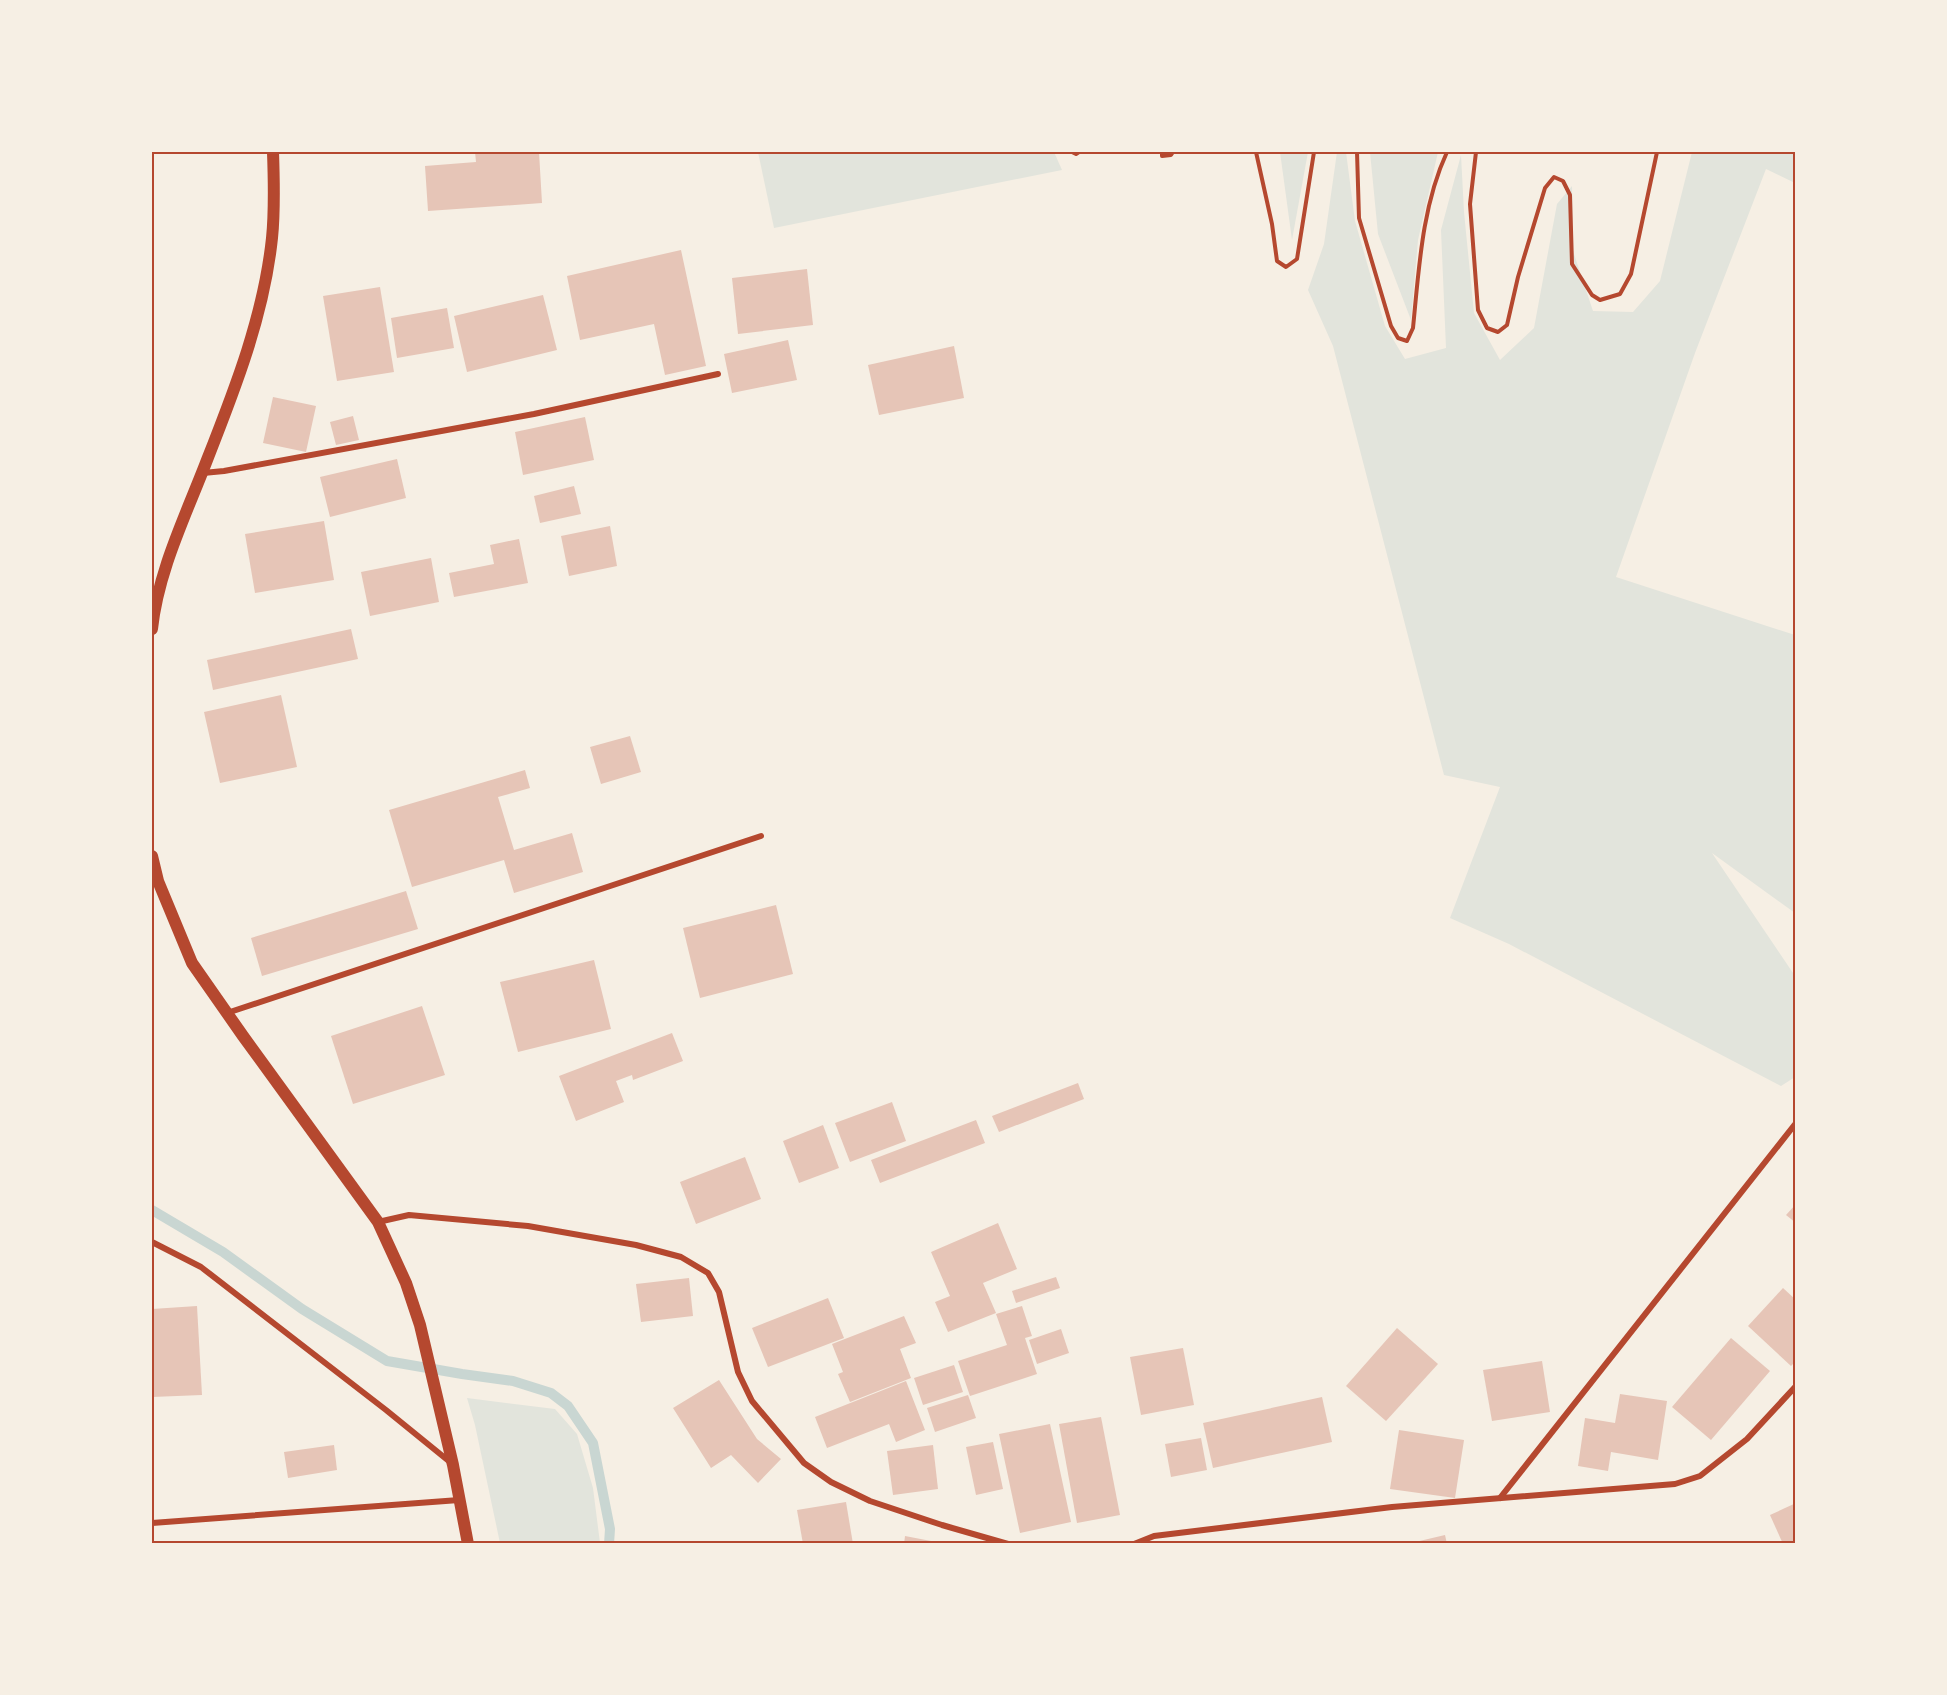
<svg xmlns="http://www.w3.org/2000/svg" width="1947" height="1695" viewBox="0 0 1947 1695" font-family="Lora,serif">
	<rect width="100%" height="100%" fill="#f6efe4"/>
	<g fill="#e2e4dc">
		<polygon points="758,152 1054,152 1062,170 774,228"/>
		<polygon points="1280,152 1308,152 1292,240"/>
		<polygon points="1337,152 1346,152 1355,221 1385,326 1405,359 1446,348 1441,230 1461,155 1464,212 1474,313 1500,360 1534,328 1557,204 1572,186 1573,251 1593,311 1633,312 1660,281 1692,152 1795,152 1795,183 1766,169 1695,353 1616,577 1795,635 1795,913 1712,853 1795,976 1795,1077 1781,1086 1509,944 1450,918 1500,787 1444,775 1333,346 1308,290 1324,244"/>
		<polygon points="1370,152 1438,152 1418,240 1411,320 1378,234"/>
		<polygon points="467,1398 555,1409 577,1434 593,1488 600,1543 500,1543 475,1425"/>
	</g>
	<g fill="none" stroke-linecap="round" stroke-linejoin="round">
		<polyline stroke="#c9d6d2" stroke-width="10" points="152,1210 223,1252 302,1309 387,1361 462,1374 513,1381 551,1393 568,1406 593,1443 610,1529 609,1544"/>
	</g>
	<g fill="#e6c5b7">
		<polygon points="475,152 539,152 542,203 428,211 425,166 476,162"/>
		<polygon points="681,250 706,366 665,375 654,324 580,340 567,276"/>
		<polygon points="807,269 813,325 738,334 732,278"/>
		<polygon points="380,287 394,372 337,381 323,296"/>
		<polygon points="543,295 557,350 467,372 454,316"/>
		<polygon points="447,308 454,348 397,358 391,318"/>
		<polygon points="788,340 797,380 732,393 724,354"/>
		<polygon points="954,346 964,398 879,415 868,365"/>
		<polygon points="273,397 316,406 306,452 263,443"/>
		<polygon points="353,416 359,440 336,445 330,422"/>
		<polygon points="585,417 594,460 523,475 515,432"/>
		<polygon points="397,459 406,498 330,517 320,477"/>
		<polygon points="574,486 581,514 540,523 534,496"/>
		<polygon points="324,521 334,580 255,593 245,534"/>
		<polygon points="610,526 617,566 569,576 561,536"/>
		<polygon points="519,539 528,583 454,597 449,573 494,564 490,545"/>
		<polygon points="431,558 439,602 370,616 361,572"/>
		<polygon points="351,629 358,659 213,690 207,660"/>
		<polygon points="281,695 297,767 220,783 204,712"/>
		<polygon points="630,736 641,772 601,784 590,747"/>
		<polygon points="525,770 530,788 498,797 514,850 572,833 583,872 514,893 504,860 412,887 389,810"/>
		<polygon points="406,891 418,929 262,976 251,938"/>
		<polygon points="776,905 793,974 700,998 683,928"/>
		<polygon points="594,960 611,1029 518,1052 500,982"/>
		<polygon points="422,1006 445,1075 353,1104 331,1036"/>
		<polygon points="672,1033 683,1061 633,1080 632,1075 616,1081 624,1102 576,1121 559,1076"/>
		<polygon points="1078,1083 1084,1099 999,1132 992,1116"/>
		<polygon points="892,1102 906,1141 850,1162 835,1123"/>
		<polygon points="976,1120 985,1143 880,1183 871,1160"/>
		<polygon points="823,1125 839,1168 799,1183 783,1141"/>
		<polygon points="745,1157 761,1199 696,1224 680,1182"/>
		<polygon points="1796,1204 1796,1223 1786,1215"/>
		<polygon points="998,1223 1017,1269 983,1283 996,1313 948,1332 935,1302 950,1296 931,1252"/>
		<polygon points="1056,1277 1060,1288 1016,1303 1012,1291"/>
		<polygon points="689,1278 693,1316 641,1322 636,1284"/>
		<polygon points="1783,1288 1796,1300 1796,1361 1791,1366 1748,1326"/>
		<polygon points="828,1298 844,1338 768,1367 752,1328"/>
		<polygon points="197,1306 202,1395 152,1397 152,1309"/>
		<polygon points="1022,1306 1032,1336 1025,1338 1037,1374 970,1396 958,1361 1007,1345 996,1314"/>
		<polygon points="904,1316 916,1343 900,1349 911,1378 850,1402 838,1374 843,1372 832,1344"/>
		<polygon points="1397,1328 1438,1364 1386,1421 1346,1386"/>
		<polygon points="1061,1329 1069,1353 1037,1364 1029,1340"/>
		<polygon points="1731,1338 1770,1371 1711,1440 1672,1407"/>
		<polygon points="1183,1348 1194,1405 1141,1415 1130,1357"/>
		<polygon points="1542,1361 1550,1412 1492,1421 1483,1370"/>
		<polygon points="954,1365 963,1392 923,1405 914,1378"/>
		<polygon points="719,1380 757,1439 781,1459 758,1483 731,1455 711,1468 673,1408"/>
		<polygon points="906,1381 925,1430 896,1442 889,1424 827,1448 815,1417"/>
		<polygon points="1620,1394 1667,1401 1658,1460 1611,1452 1608,1471 1578,1466 1585,1418 1615,1423"/>
		<polygon points="968,1395 976,1418 935,1432 927,1408"/>
		<polygon points="1322,1397 1332,1442 1213,1468 1203,1423"/>
		<polygon points="1101,1417 1120,1515 1077,1523 1059,1424"/>
		<polygon points="1050,1424 1071,1522 1020,1533 999,1434"/>
		<polygon points="1399,1430 1464,1440 1455,1498 1390,1489"/>
		<polygon points="1201,1438 1207,1470 1171,1477 1165,1444"/>
		<polygon points="993,1442 1003,1489 976,1495 966,1447"/>
		<polygon points="334,1445 337,1470 288,1478 284,1452"/>
		<polygon points="933,1445 938,1489 893,1495 887,1451"/>
		<polygon points="846,1502 853,1544 803,1544 797,1510"/>
		<polygon points="1796,1503 1796,1544 1783,1544 1770,1515"/>
		<polygon points="1445,1535 1447,1544 1411,1544 1411,1543"/>
		<polygon points="905,1536 931,1541 931,1544 904,1544"/>
	</g>
	<g fill="none" stroke-linecap="round" stroke-linejoin="round">
		<g stroke="#b5482f" stroke-width="4">
			<polyline points="1072,152 1076,154 1079,152"/>
			<polyline points="1162,152 1162,156 1171,155 1173,152"/>
			<polyline points="1256,152 1272,224 1277,261 1286,267 1297,259 1314,152"/>
			<path d="M1357,152L1359,218L1391,326L1398,338L1407,341L1413,328C1419,268 1422,206 1447,152"/>
			<polyline points="1476,152 1470,204 1478,310 1487,328 1498,332 1507,325 1518,277 1545,188 1554,177 1563,181 1570,195 1572,264 1592,295 1600,300 1620,294 1631,274 1657,152"/>
		</g>
		<g stroke="#b5482f" stroke-width="6">
			<polyline points="203,473 224,471 534,414 718,374"/>
			<polyline points="227,1013 761,836"/>
			<polyline points="378,1222 409,1215 528,1226 636,1245 681,1257 708,1273 719,1292 738,1372 752,1401 804,1463 831,1482 870,1501 942,1525 1008,1544"/>
			<polyline points="152,1242 201,1267 386,1410 450,1462"/>
			<polyline points="1500,1498 1796,1123"/>
			<polyline points="152,1523 459,1500"/>
			<polyline points="1134,1544 1154,1536 1392,1507 1675,1484 1700,1476 1747,1439 1796,1386"/>
		</g>
		<g stroke="#b5482f" stroke-width="12">
			<path d="M152,629C158,571 186,515 207,460C235,389 264,315 272,238C275,209 274,180 273,152"/>
			<polyline points="152,856 158,881 192,963 243,1036 378,1222 406,1283 420,1325 453,1465 468,1544"/>
		</g>
	</g>
	<rect width="1947" height="1695" fill="none" stroke="#f6efe4" stroke-width="306"/>
	<rect x="153" y="153" width="1641" height="1389" fill="none" stroke="#b5482f" stroke-width="2"/>
</svg>
